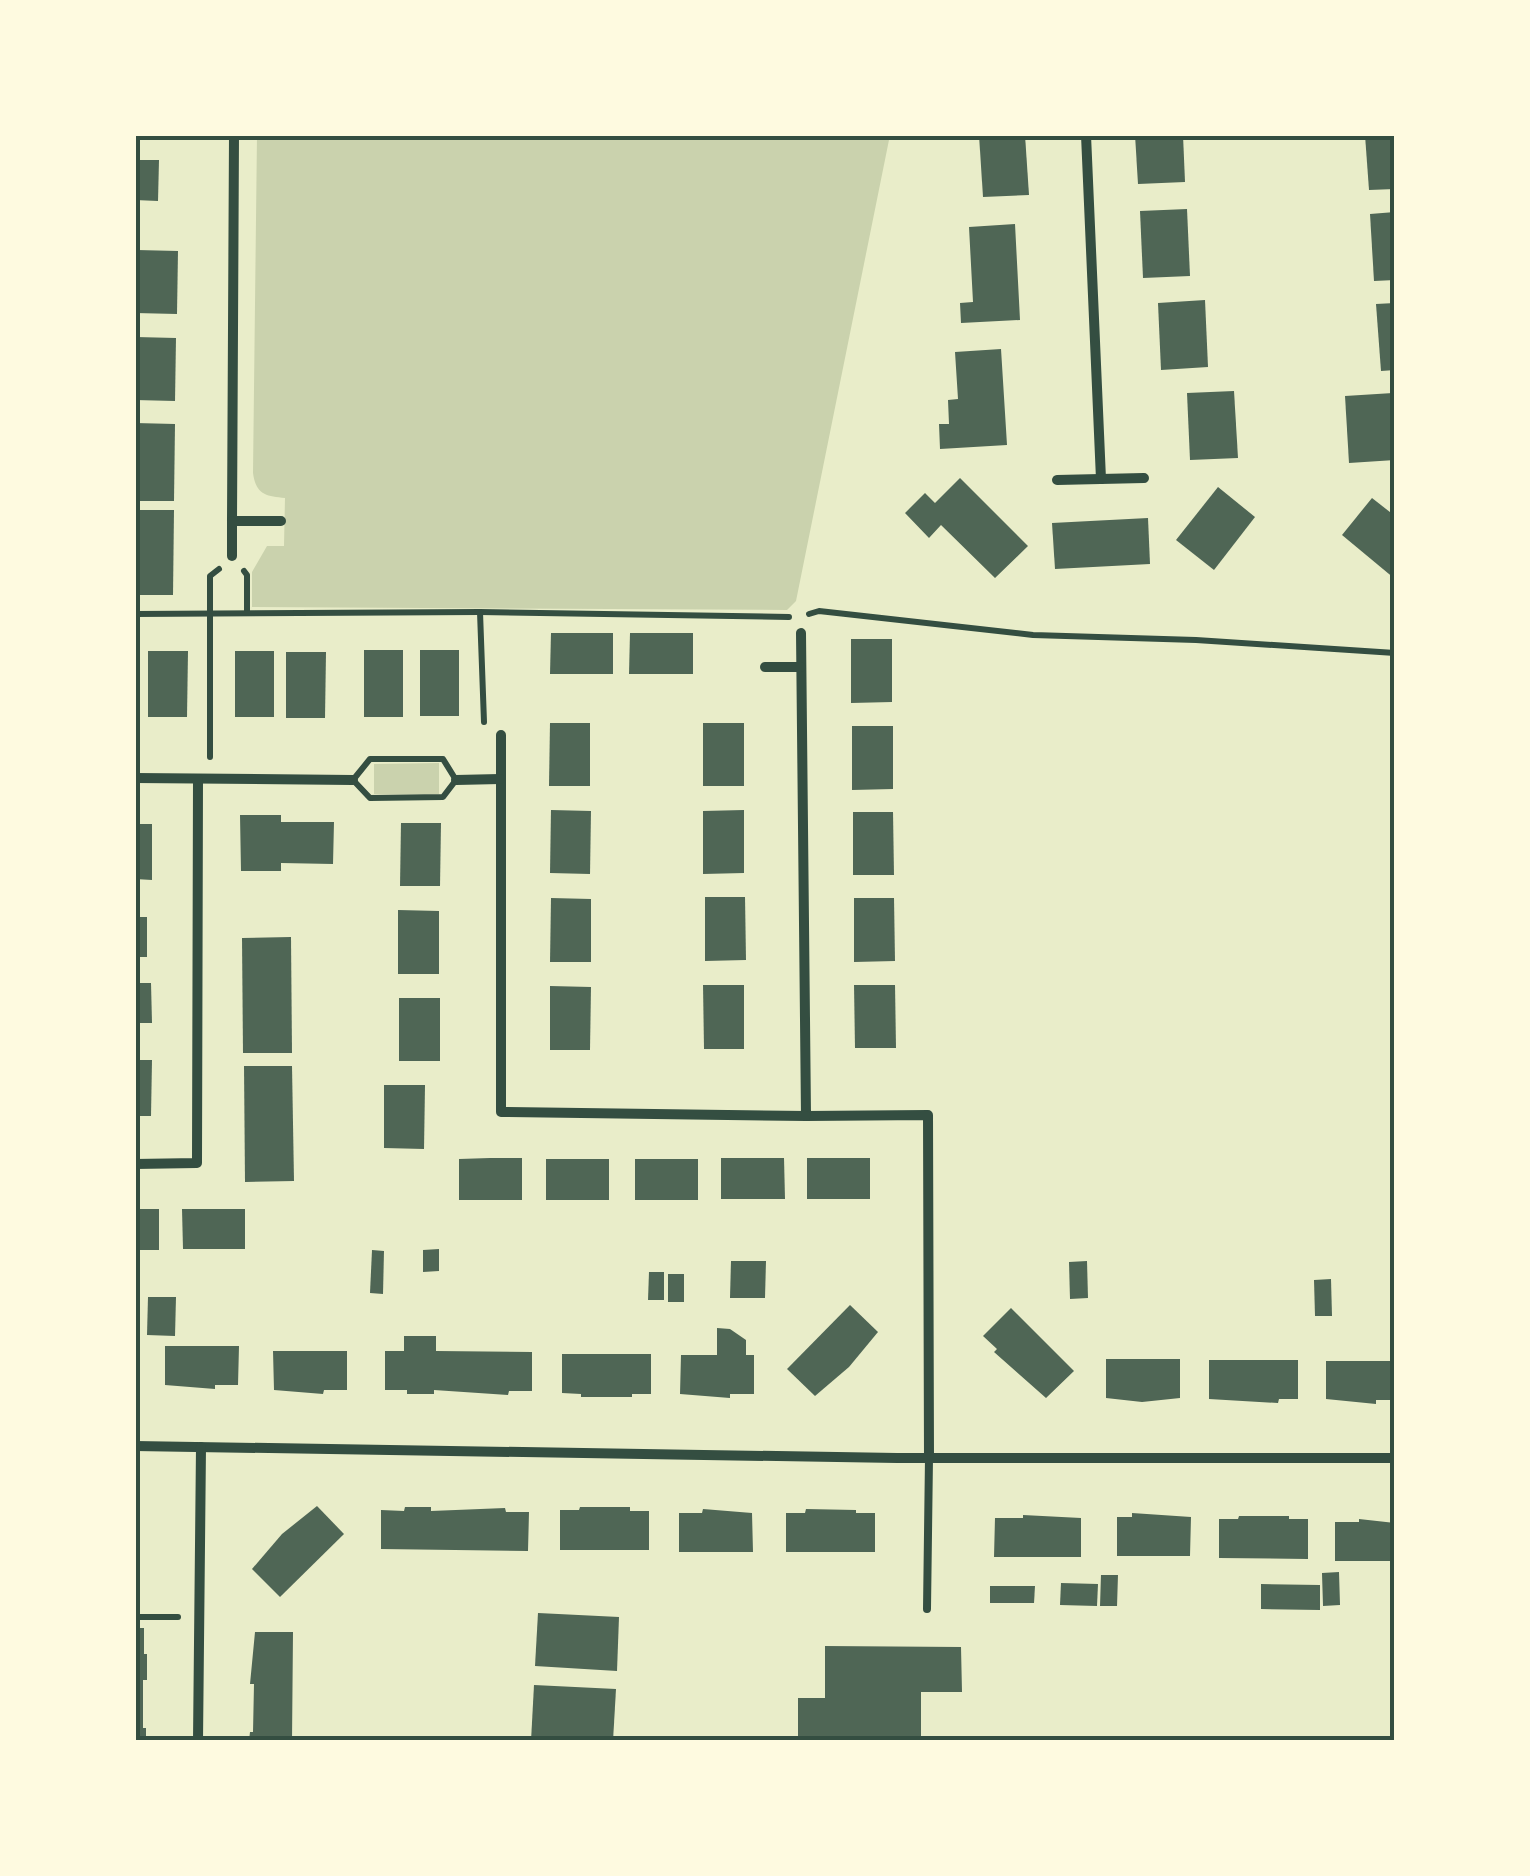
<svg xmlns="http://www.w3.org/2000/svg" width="1530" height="1876" viewBox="0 0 1530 1876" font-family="'IBM Plex Sans',sans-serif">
	<rect width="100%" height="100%" fill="#e9edc9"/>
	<g fill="#cad2ad">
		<path d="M257,135H890L796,601L787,610L252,607V572L267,546H284L285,498C266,496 256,495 253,473Z"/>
		<polygon points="439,763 439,794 374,794 374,764"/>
	</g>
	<g fill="#4f6655">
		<polygon points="979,135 1025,135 1029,195 983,197"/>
		<polygon points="1135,135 1183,135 1185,182 1138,184"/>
		<polygon points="1365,135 1395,135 1395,189 1369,190"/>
		<polygon points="135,160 159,160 158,201 135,200"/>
		<polygon points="1187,209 1190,276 1143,278 1140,211"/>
		<polygon points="1395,212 1395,280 1374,281 1370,214"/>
		<polygon points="1015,224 1020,320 961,323 960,303 973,302 969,227"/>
		<polygon points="137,250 178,251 177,314 135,313"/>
		<polygon points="1205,300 1208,367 1161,370 1158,303"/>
		<polygon points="1395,303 1395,370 1381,371 1376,304"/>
		<polygon points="136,337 176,338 175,401 135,400"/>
		<polygon points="1001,349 1007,445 940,449 939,424 949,424 948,400 958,399 955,352"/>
		<polygon points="1234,391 1238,458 1190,460 1187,393"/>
		<polygon points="1393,393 1395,460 1349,463 1345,396"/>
		<polygon points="135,423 175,424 174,501 135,501"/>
		<polygon points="960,478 1028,546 995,578 941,525 929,538 905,513 925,493 935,503"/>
		<polygon points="1218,487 1255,517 1214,570 1176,540"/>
		<polygon points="1372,498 1395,516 1395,579 1342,535"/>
		<polygon points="135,510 174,510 173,595 135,595"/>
		<polygon points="1148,518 1150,564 1055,569 1052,523"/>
		<polygon points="551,633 613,633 613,674 550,674"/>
		<polygon points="630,633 693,633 693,674 629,674"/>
		<polygon points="851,639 892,639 892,702 851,703"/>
		<rect x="364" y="650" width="39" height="67"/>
		<rect x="420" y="650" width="39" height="66"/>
		<polygon points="148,651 188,651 187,717 148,717"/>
		<rect x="235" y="651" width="39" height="66"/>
		<polygon points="286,652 326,652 325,718 286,718"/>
		<polygon points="550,723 590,723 590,786 549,786"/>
		<rect x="703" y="723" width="41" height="63"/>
		<polygon points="852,726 893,726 893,789 852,790"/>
		<polygon points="551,810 591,811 590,874 550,873"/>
		<polygon points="744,810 744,873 703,874 703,811"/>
		<polygon points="853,812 893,812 894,875 853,875"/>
		<polygon points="240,815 281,815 281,822 334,822 333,864 281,863 281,871 241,871"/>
		<polygon points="401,823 441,823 440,886 400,886"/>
		<polygon points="135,824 152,824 152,880 135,879"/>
		<polygon points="705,897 745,897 746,960 705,961"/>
		<polygon points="551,898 591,899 591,962 550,962"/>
		<polygon points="854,898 894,898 895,961 854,962"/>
		<polygon points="398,910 439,911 439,974 398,974"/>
		<rect x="135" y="917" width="12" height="40"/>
		<polygon points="291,937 292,1053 243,1053 242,938"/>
		<polygon points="135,983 151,983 152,1023 135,1023"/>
		<polygon points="703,985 744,985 744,1049 704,1049"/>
		<polygon points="854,985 895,985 896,1048 855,1048"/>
		<polygon points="550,986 591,987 590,1050 550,1050"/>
		<rect x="399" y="998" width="41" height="63"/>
		<polygon points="135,1060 152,1060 151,1116 135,1116"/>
		<polygon points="244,1066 292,1066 294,1181 245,1182"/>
		<polygon points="384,1085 425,1085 424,1149 384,1148"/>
		<polygon points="490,1158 522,1158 522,1200 459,1200 459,1159"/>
		<polygon points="721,1158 784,1158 785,1199 721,1199"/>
		<rect x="807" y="1158" width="63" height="41"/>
		<rect x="546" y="1159" width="63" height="41"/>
		<rect x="635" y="1159" width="63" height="41"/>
		<rect x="135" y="1209" width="24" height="41"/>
		<polygon points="182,1209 245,1209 245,1249 183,1249"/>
		<polygon points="439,1249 439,1271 423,1272 423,1250"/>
		<polygon points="372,1250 384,1251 383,1294 370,1293"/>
		<polygon points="731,1261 766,1261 765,1298 730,1298"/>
		<polygon points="1087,1261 1088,1298 1070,1299 1069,1262"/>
		<polygon points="649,1272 664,1272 664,1300 648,1300"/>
		<rect x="668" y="1274" width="16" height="28"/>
		<polygon points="1331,1279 1332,1316 1315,1316 1314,1280"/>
		<polygon points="148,1297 176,1297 175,1336 147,1335"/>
		<polygon points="850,1305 878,1332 849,1367 815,1396 787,1369"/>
		<polygon points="1011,1308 1074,1371 1046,1398 994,1352 997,1349 983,1336"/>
		<polygon points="717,1328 730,1329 746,1340 746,1355 754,1355 754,1394 730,1394 730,1398 680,1394 681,1355 717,1355"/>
		<polygon points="404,1336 436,1336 436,1351 532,1352 532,1391 509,1391 508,1395 434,1390 434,1394 407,1394 407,1390 385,1390 385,1351 404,1351"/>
		<polygon points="165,1346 239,1346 238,1385 215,1385 215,1389 165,1385"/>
		<polygon points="273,1351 347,1351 347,1390 324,1390 323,1394 274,1390"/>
		<polygon points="562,1354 651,1354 651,1394 632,1394 632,1397 581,1397 581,1394 562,1393"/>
		<polygon points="1106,1359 1180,1359 1180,1398 1142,1402 1106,1398"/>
		<polygon points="1209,1360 1298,1360 1298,1399 1279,1399 1278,1403 1209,1399"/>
		<polygon points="1326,1361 1395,1361 1395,1400 1376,1400 1376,1404 1326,1399"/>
		<polygon points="317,1506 344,1534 280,1597 252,1569 282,1534"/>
		<polygon points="405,1507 431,1507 431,1511 505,1508 506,1512 529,1512 528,1551 381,1549 381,1510 404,1511"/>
		<polygon points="580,1507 630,1507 630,1511 649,1511 649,1550 560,1550 560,1510 579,1510"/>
		<polygon points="703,1509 752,1513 753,1552 679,1552 679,1513 702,1513"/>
		<polygon points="806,1509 856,1510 856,1513 875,1513 875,1552 786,1552 786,1513 805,1513"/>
		<polygon points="1132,1513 1191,1517 1190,1556 1117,1556 1117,1517 1132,1517"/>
		<polygon points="1023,1515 1081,1518 1081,1557 994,1557 995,1518 1023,1518"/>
		<polygon points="1239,1516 1289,1516 1289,1519 1308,1519 1308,1559 1219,1558 1219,1519 1238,1519"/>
		<polygon points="1359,1519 1395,1523 1395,1561 1335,1561 1335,1522 1359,1522"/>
		<polygon points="1339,1572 1340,1605 1323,1606 1322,1573"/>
		<polygon points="1101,1575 1118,1575 1117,1606 1100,1606"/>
		<polygon points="1061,1583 1098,1584 1097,1606 1060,1605"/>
		<polygon points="1261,1584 1320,1585 1320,1610 1261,1609"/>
		<polygon points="990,1586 1035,1586 1034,1603 990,1603"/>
		<polygon points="538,1613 619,1617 617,1671 535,1666"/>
		<polygon points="135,1628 144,1628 144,1654 147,1654 147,1680 143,1680 143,1728 146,1728 146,1741 135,1741"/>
		<polygon points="255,1632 293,1632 292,1741 249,1741 250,1732 253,1732 254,1684 250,1684"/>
		<polygon points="825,1646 961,1647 962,1692 921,1692 921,1741 798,1741 798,1698 825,1698"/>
		<polygon points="534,1685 616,1689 613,1741 531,1741"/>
	</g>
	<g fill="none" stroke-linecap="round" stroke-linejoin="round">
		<g stroke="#344e41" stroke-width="6">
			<polyline points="244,571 247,575 247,613"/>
			<polyline points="480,612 484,722"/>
			<polyline points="135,614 480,612 789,617"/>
			<polyline points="809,614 819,611 1033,635 1196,640 1395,653"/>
			<polyline points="210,757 210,576 219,569"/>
			<polygon points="370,759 443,759 456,780 443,797 370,798 353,780"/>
			<polyline points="135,1617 178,1617"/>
		</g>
		<polyline stroke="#344e41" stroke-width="8" points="927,1609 929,1458"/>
		<g stroke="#344e41" stroke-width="10">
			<polyline points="234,135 232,521 281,521"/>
			<polyline points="1086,135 1101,479"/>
			<polyline points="1057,480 1144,478"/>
			<polyline points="232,521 232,556"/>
			<polyline points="801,633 806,1116 928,1115 929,1458"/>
			<polyline points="765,667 801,667"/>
			<polyline points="501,735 501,1112 806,1116"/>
			<polyline points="135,778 353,780"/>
			<polyline points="456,780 500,779"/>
			<polyline points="135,1164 197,1163 198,779"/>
			<polyline points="135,1446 897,1458 1395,1458"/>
			<polyline points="198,1741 201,1447"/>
		</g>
	</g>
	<rect width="1530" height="1876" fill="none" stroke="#fefae0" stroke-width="275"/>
	<rect x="138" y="138" width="1254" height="1600" fill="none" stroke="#344e41" stroke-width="4"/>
</svg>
